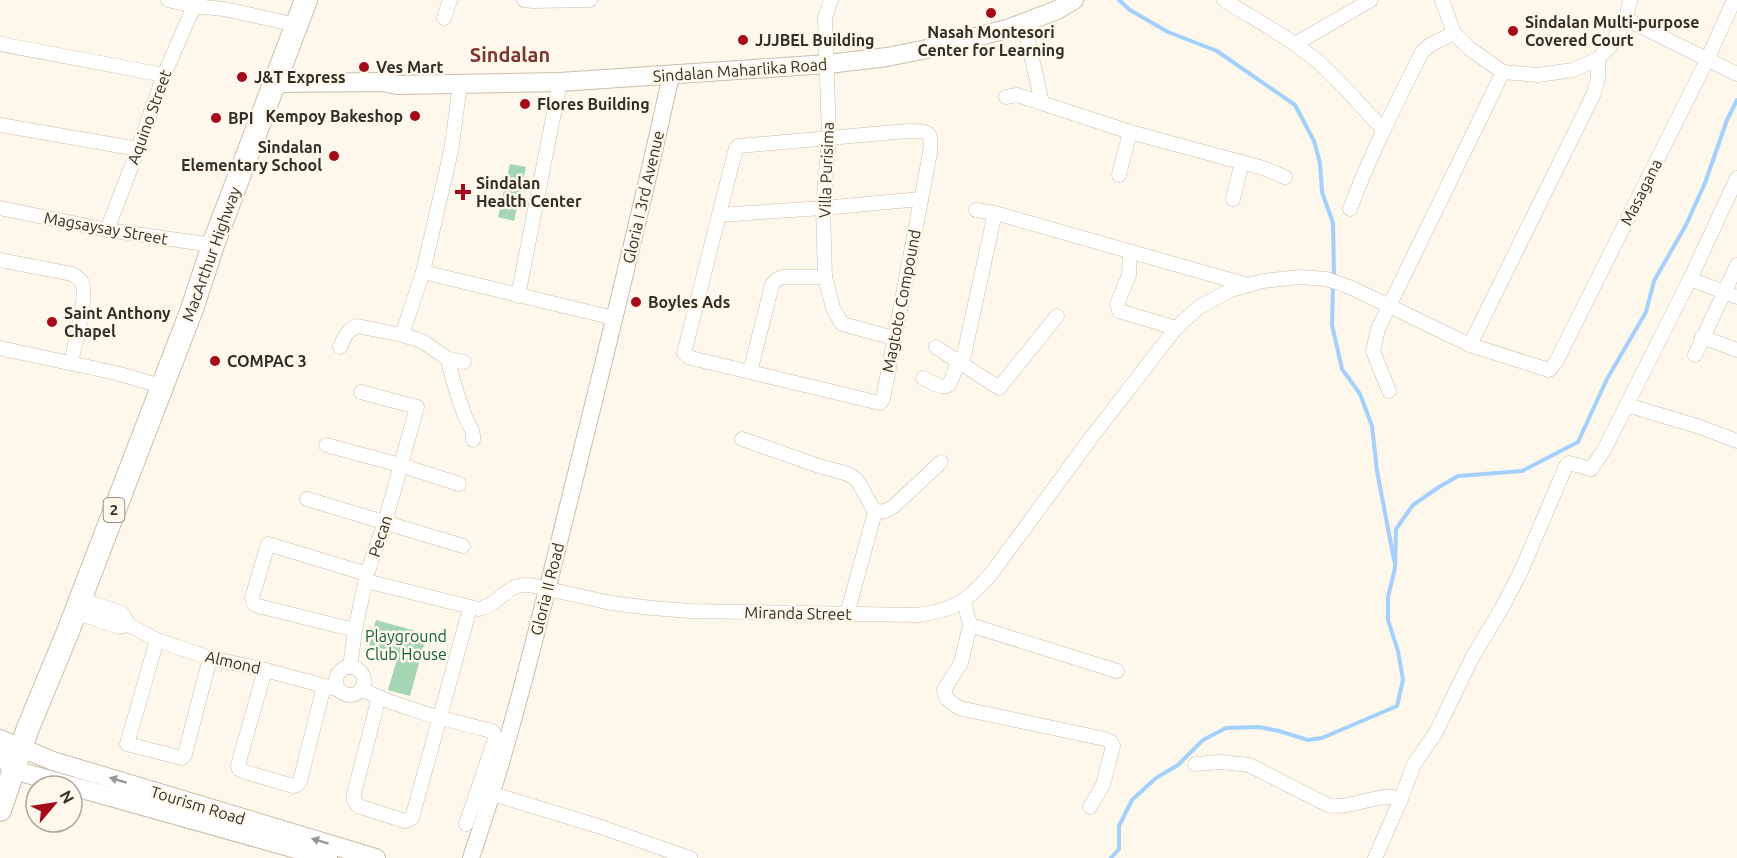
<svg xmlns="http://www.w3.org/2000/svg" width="1737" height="858" viewBox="0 0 1737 858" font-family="Ubuntu,sans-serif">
	<rect width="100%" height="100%" fill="#fef7eb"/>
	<g fill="#a5d6b4">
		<polygon points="510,164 526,167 514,221 498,217"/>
		<polygon points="376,620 427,634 410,696 388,690 397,659 368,650"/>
	</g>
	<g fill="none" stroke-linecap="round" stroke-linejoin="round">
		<g stroke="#a3d1fb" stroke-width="4">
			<polyline points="1119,0 1130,10 1168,32 1217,51 1295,105 1314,141 1320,163 1322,192 1333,223 1334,277"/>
			<polyline points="1333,284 1332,325 1342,369 1360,394 1372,426 1377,471 1394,560"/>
			<polyline points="1111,858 1119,849 1119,826 1132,800 1156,778 1178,765 1203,740 1226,728 1259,727 1279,731 1308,740 1322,738 1397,706 1403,680 1398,651 1388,620 1388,597 1395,568 1396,529 1413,505 1439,487 1458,476 1522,471 1578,442 1607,379 1646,312 1654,281 1686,225 1705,183 1727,120 1737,100"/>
		</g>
		<defs>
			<g id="minor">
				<polyline points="168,0 194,6 224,9 297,25"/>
				<polyline points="524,0 533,1 590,0"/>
				<polyline points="831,0 825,17 829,138 823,208 825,277 833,308 842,324 894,338"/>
				<path d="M1224,0C1254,19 1287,36 1315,59C1340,80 1360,106 1383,129"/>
				<polyline points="1442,0 1454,33 1470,49 1503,72 1538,75 1573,70 1598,59 1610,46 1626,19 1630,0"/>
				<polyline points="444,18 450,0"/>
				<polyline points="1626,19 1737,74"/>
				<polyline points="1024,23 1042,103"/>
				<polyline points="0,44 164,75"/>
				<polyline points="1295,44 1371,0"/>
				<polyline points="1006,97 1017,95 1130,132 1263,168 1285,177"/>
				<polyline points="0,125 138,149"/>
				<path d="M907,131C929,132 932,129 930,153L883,399L880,403L691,358L684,353L736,148L739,146Z"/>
				<polyline points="1119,175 1130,132"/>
				<polyline points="1233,199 1242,162"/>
				<polyline points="0,208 107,230 213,245"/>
				<path d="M1350,209C1370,155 1396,104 1422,52L1430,45L1454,33"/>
				<polyline points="976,210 995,213 1248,285"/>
				<polyline points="719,215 823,208 921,199"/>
				<polyline points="107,230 138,149 164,75 194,6"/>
				<polyline points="1130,252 1129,275 1117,304 1119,311 1176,328"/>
				<path d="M0,260L72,274C76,277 80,278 82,283C88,295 74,348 71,363"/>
				<polyline points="423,272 614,318"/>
				<polyline points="1690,279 1737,297"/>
				<polyline points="518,296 560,82"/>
				<polyline points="402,335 422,341 448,359 464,362"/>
				<polyline points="1702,337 1737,350"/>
				<polyline points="1470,345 1594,93 1598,77 1598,59"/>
				<path d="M340,347C344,338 347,330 357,326L402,335L423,272L451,151L460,85"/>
				<polyline points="936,347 999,388 1057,316"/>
				<polyline points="0,348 116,373 161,386"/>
				<polyline points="1695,355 1737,265"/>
				<path d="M448,359C452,380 459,400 466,419C470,427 474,431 473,440"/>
				<polyline points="962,364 995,213"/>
				<polyline points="750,372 772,285 776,280 782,277 825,277"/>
				<path d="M923,378C951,393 948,389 958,361"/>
				<polyline points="1389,391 1373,351 1378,329 1503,72"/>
				<polyline points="1627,405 1700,427 1737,441"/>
				<polyline points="742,439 819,466 848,474 857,480 875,512 885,511 894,506 941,462"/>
				<polyline points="326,445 400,465 459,484"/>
				<polyline points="307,499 463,546"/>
				<path d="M366,581L479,609C506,602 505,578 539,587"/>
				<path d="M548,589L611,603L652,608L690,611L917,615C955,610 966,602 991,574L1091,438L1176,328L1199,307L1231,290L1263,281L1281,279L1300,277L1327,279L1352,288L1470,345L1549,370L1556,362L1707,60L1734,0"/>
				<polyline points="80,599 122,613 129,625 157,640 210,658 265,670 340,690"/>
				<polyline points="964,601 970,625 1117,671"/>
				<polyline points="75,612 119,627 129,625"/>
				<polyline points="847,614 875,512"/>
				<polyline points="970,625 961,663 944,690 947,699 959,708 1105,739 1111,742 1113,746 1103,785 1090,807"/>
				<polyline points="355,630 258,606 254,604 252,598 268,544 367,574"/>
				<polyline points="157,640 127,744 182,758 185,754 210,658"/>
				<polyline points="350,667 355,630 367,574 385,522 417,407 361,392"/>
				<circle cx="350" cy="681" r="14"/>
				<polyline points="265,670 238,765 239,769 242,771 293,786 297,785 300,781 324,686"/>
				<path d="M361,689C402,709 448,720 492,731L494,734L495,739L466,824"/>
				<polyline points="379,697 354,794 354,800 358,806 405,821 412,818 470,608"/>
				<path d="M1195,764L1221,762L1249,765L1328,805C1349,809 1366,798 1387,797C1391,796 1397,798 1401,799"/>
				<polyline points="493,794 598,826 690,858"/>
				<polyline points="1375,858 1401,799 1414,764 1435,734 1472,658 1503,606 1522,569 1566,466 1569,463 1591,469 1604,450 1690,279 1737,178"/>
			</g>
			<path id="tertiary" d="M471,858C512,737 541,614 572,490C606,352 641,214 671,75"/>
			<g id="secondary">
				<polyline points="275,83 385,82 397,85 560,82 828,64 887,57 932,48 1007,29 1057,10 1074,0"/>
				<polyline points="0,739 53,761 376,858"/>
				<polyline points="0,754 14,770 71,786"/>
				<polyline points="72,786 328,858"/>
			</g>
			<polyline id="trunk" points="0,810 28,728 67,634 192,309 213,245 306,0"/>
		</defs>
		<use href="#minor" stroke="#c9beaa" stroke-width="15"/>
		<use href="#tertiary" stroke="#c9beaa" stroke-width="18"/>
		<use href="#secondary" stroke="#c9beaa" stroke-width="20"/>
		<use href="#trunk" stroke="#c9beaa" stroke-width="24"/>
		<use href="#minor" stroke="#fff" stroke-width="14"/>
		<use href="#tertiary" stroke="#fff" stroke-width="16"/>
		<use href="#secondary" stroke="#fff" stroke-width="18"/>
		<use href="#trunk" stroke="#fff" stroke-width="22"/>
	</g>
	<defs><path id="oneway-solid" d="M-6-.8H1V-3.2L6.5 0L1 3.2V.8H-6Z" transform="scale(1.5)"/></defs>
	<g fill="#999793">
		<use href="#oneway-solid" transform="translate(118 780) rotate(-163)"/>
		<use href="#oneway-solid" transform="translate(320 841) rotate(-163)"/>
	</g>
	<g fill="#a40a1a" stroke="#fef7eb" stroke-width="2">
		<circle cx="991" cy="13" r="6"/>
		<circle cx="1513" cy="31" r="6"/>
		<circle cx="743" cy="40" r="6"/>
		<circle cx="364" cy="67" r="6"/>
		<circle cx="242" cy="77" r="6"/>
		<circle cx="525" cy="104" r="6"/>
		<circle cx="415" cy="116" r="6"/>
		<circle cx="216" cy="118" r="6"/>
		<circle cx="334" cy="156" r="6"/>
		<path d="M460 183h6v6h6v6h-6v6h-6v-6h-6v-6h6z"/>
		<circle cx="636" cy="302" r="6"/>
		<circle cx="52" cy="322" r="6"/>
		<circle cx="215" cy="361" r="6"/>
	</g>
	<g text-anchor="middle" stroke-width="5" stroke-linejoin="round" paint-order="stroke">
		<rect fill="#fef7eb" stroke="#706b62" stroke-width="1.5" x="103.5" y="498" width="21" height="24" rx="4.5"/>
		<g font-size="15" font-weight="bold" fill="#332f27">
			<text x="114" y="515">2</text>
		</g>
		<g font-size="16" font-weight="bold" fill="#332f27" stroke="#fef7eb" text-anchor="start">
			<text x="1525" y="28">Sindalan Multi-purpose<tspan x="1525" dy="18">Covered Court</tspan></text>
			<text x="991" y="38" text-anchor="middle">Nasah Montesori<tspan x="991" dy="18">Center for Learning</tspan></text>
			<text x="755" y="46">JJJBEL Building</text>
			<text x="376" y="73">Ves Mart</text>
			<text x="254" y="83">J&amp;T Express</text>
			<text x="537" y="110">Flores Building</text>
			<text x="403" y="122" text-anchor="end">Kempoy Bakeshop</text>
			<text x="228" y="124">BPI</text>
			<text x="322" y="153" text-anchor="end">Sindalan<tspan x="322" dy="18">Elementary School</tspan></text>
			<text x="476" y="189">Sindalan<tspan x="476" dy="18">Health Center</tspan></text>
			<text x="648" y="308">Boyles Ads</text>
			<text x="64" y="319">Saint Anthony<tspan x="64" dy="18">Chapel</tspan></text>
			<text x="227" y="367">COMPAC 3</text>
		</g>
		<g font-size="16" fill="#332f27" stroke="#fef7eb">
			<text transform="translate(740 70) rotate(-4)" y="6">Sindalan Maharlika Road</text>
			<text transform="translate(149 117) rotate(-70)" y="6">Aquino Street</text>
			<text transform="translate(826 170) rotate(-88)" y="6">Villa Purisima</text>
			<text transform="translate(1641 192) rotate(-63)" y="6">Masagana</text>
			<text transform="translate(643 197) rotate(-77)" y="6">Gloria I 3rd Avenue</text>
			<text transform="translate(106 228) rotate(10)" y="6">Magsaysay Street</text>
			<text transform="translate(211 254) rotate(-70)" y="6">MacArthur Highway</text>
			<text transform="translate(901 301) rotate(-79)" y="6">Magtoto Compound</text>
			<text transform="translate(380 536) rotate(-72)" y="6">Pecan</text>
			<text transform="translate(547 589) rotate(-76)" y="6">Gloria II Road</text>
			<text transform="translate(798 613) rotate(1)" y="6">Miranda Street</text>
			<text transform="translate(233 662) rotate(13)" y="6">Almond</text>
			<text transform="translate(198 805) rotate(17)" y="6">Tourism Road</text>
		</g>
		<g font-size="16" fill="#166339" stroke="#fef7eb">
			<text x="406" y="642">Playground<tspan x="406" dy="18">Club House</tspan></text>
		</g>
		<g font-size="20" font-weight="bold" fill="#7c3531" stroke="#fef7eb">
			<text x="510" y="62">Sindalan</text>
		</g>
	</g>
	<g transform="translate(54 804) rotate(61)"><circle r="28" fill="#fef7eb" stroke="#ada79d" stroke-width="1.5"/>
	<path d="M0-4.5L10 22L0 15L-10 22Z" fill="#a40a1a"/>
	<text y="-9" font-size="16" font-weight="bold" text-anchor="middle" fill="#332f27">N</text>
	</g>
</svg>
